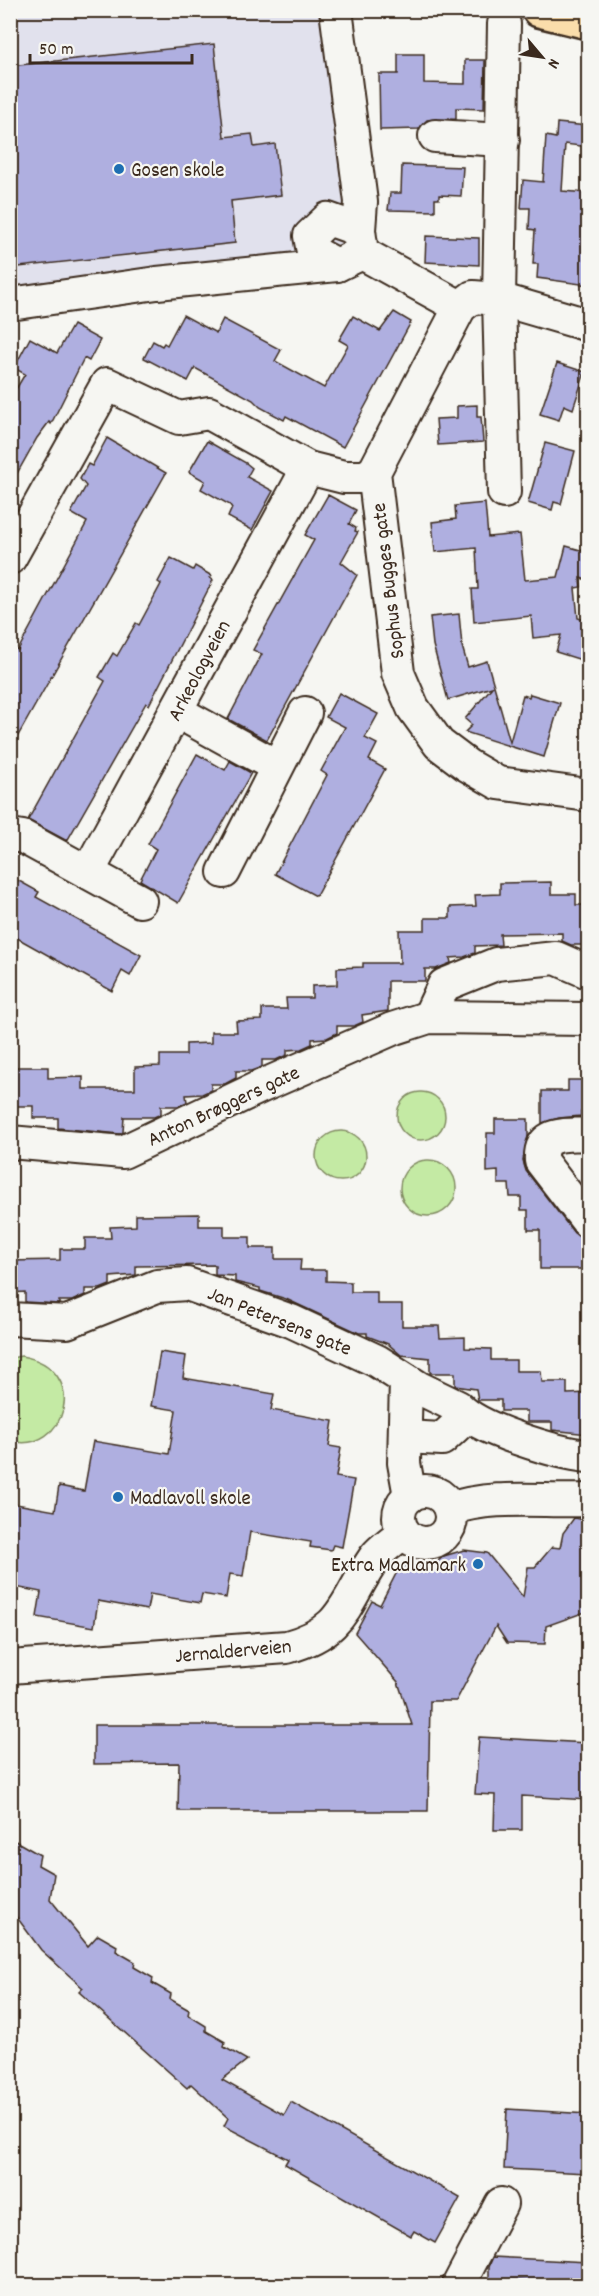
<svg xmlns="http://www.w3.org/2000/svg" width="599" height="2296" viewBox="0 0 599 2296" font-family="Dekko,sans-serif">
	<rect width="100%" height="100%" fill="#f6f6f2"/>
	<filter id="ink" filterUnits="userSpaceOnUse"><feTurbulence type="fractalNoise" baseFrequency=".0167" numOctaves="2"/><feDisplacementMap in="SourceGraphic" scale="12" xChannelSelector="R" yChannelSelector="G"/><feConvolveMatrix kernelMatrix="1 2 1 2 8 2 1 2 1" color-interpolation-filters="sRGB"/></filter>
	<g filter="url(#ink)">
		<polygon fill="#e1e1ed" points="10,11 348,11 365,270 11,294"/>
		<g fill="#c4eaa4" stroke="#808a61" stroke-width="1.5">
			<circle cx="421" cy="1116" r="24"/>
			<circle cx="341" cy="1156" r="25"/>
			<circle cx="428" cy="1188" r="28"/>
			<path d="M21,1356C93,1368 65,1456 11,1441V1358Z"/>
		</g>
		<g fill="#afafe0" stroke="#3b2a1e" stroke-width="1.5">
			<polygon points="214,44 224,137 252,134 254,147 275,144 281,195 231,201 235,243 10,268 10,66"/>
			<polygon points="398,54 424,54 424,83 465,84 465,60 485,60 484,109 456,108 456,119 427,120 419,129 380,130 379,74 398,74"/>
			<polygon points="557,123 588,126 588,147 565,144 562,191 588,193 585,258 588,258 588,285 537,278 538,264 533,264 535,230 529,229 530,208 521,208 523,180 543,182 546,136 556,138"/>
			<polygon points="402,165 463,167 461,196 439,195 439,199 435,199 435,211 388,210 390,193 401,193"/>
			<polygon points="426,236 479,238 479,265 425,262"/>
			<polygon points="394,312 411,322 343,447 286,416 284,420 260,407 253,400 195,368 188,381 144,358 153,341 162,346 164,343 167,345 183,315 216,333 223,319 281,350 275,361 324,388 348,345 339,340 353,316 380,331"/>
			<polygon points="73,325 100,340 89,361 84,358 51,424 49,422 37,438 10,486 10,399 25,374 14,368 30,338 57,353"/>
			<polygon points="557,363 585,372 573,409 564,405 559,420 540,414"/>
			<polygon points="477,405 477,417 481,417 483,442 438,445 436,419 457,418 457,406"/>
			<polygon points="107,438 166,473 10,750 10,646 18,650 87,522 71,513 86,486 80,479 88,464 92,466"/>
			<polygon points="207,441 246,463 252,468 247,477 273,491 252,530 228,517 232,508 230,505 201,489 205,481 189,472"/>
			<polygon points="545,443 575,451 561,504 554,502 552,510 528,503"/>
			<polygon points="328,495 356,510 349,524 356,528 355,531 358,532 341,562 357,575 267,740 228,719 262,654 253,650 314,540 305,535"/>
			<polygon points="485,503 488,537 520,534 525,580 558,577 566,546 588,552 588,580 580,578 581,587 575,588 578,618 588,621 588,662 556,652 561,635 533,638 531,616 474,622 472,589 478,589 476,548 435,552 432,522 456,519 455,506"/>
			<polygon points="171,558 193,570 195,566 212,576 210,578 213,580 149,705 146,703 67,841 28,820 105,681 99,677 113,653 117,656 136,623 139,625 161,584 158,582"/>
			<polygon points="459,614 462,646 468,667 487,661 510,742 523,695 529,697 530,694 560,703 544,757 465,732 472,725 465,719 492,687 448,700 433,645 430,617"/>
			<polygon points="339,693 378,714 365,738 377,744 369,760 385,769 316,896 275,874 327,775 321,771 345,727 326,717"/>
			<polygon points="197,754 225,770 230,761 251,773 178,903 140,880 156,849 148,844"/>
			<polygon points="10,876 39,892 36,897 141,955 130,976 122,971 112,991 10,934"/>
			<polygon points="551,882 551,894 576,894 576,905 588,905 588,945 571,945 562,941 562,933 500,934 501,945 475,946 475,953 464,957 450,958 451,963 436,969 425,969 425,981 388,981 388,1011 362,1015 363,1022 354,1026 337,1026 337,1033 327,1038 312,1039 312,1044 301,1049 287,1050 287,1055 276,1060 262,1060 262,1067 251,1071 236,1071 236,1078 225,1084 211,1084 211,1090 202,1094 186,1095 187,1102 178,1106 161,1106 161,1114 154,1117 124,1117 123,1132 120,1134 58,1128 58,1118 33,1118 33,1106 10,1106 10,1067 48,1067 48,1078 83,1077 83,1089 135,1089 135,1067 160,1066 160,1055 186,1055 186,1044 211,1043 211,1032 237,1032 236,1021 262,1020 262,1009 287,1009 286,998 312,998 312,986 337,985 337,968 363,967 363,963 400,963 399,930 425,930 425,918 450,918 450,907 476,906 475,895 500,894 500,883"/>
			<polygon points="568,1080 588,1080 588,1111 581,1111 581,1116 559,1118 542,1123 542,1091 568,1091"/>
			<polygon points="495,1119 528,1119 528,1136 523,1160 526,1171 574,1233 585,1239 585,1269 540,1269 540,1230 528,1230 528,1210 521,1210 521,1197 510,1197 509,1184 498,1184 498,1171 487,1172 487,1133 495,1133"/>
			<polygon points="199,1214 199,1226 224,1226 224,1237 250,1237 250,1248 275,1248 275,1259 301,1259 300,1270 326,1270 326,1281 351,1282 351,1292 377,1292 377,1304 402,1304 402,1326 439,1326 440,1338 465,1337 465,1348 491,1349 491,1360 516,1360 516,1371 541,1371 542,1382 567,1382 567,1394 588,1393 588,1434 552,1430 552,1422 527,1422 527,1411 501,1411 501,1400 478,1400 476,1389 455,1386 455,1373 430,1373 430,1358 401,1355 388,1344 367,1336 367,1333 359,1333 286,1299 260,1291 260,1288 235,1282 235,1276 215,1275 215,1265 136,1266 136,1275 110,1277 110,1285 100,1289 85,1289 85,1295 72,1301 59,1301 59,1304 25,1302 25,1292 10,1293 10,1261 60,1260 60,1249 85,1249 85,1238 111,1238 110,1227 136,1226 136,1215"/>
			<polygon points="160,1352 186,1356 183,1378 274,1394 271,1410 333,1421 329,1446 341,1448 336,1477 354,1480 342,1547 333,1545 331,1550 310,1547 311,1542 250,1532 243,1576 230,1574 226,1598 202,1594 200,1603 150,1594 147,1610 98,1601 94,1627 37,1617 41,1592 10,1586 10,1503 55,1511 59,1486 84,1491 93,1441 169,1454 176,1410 151,1406"/>
			<polygon points="574,1518 588,1521 588,1611 546,1626 545,1644 507,1643 496,1626 456,1701 430,1701 428,1811 178,1811 179,1763 94,1764 94,1725 412,1725 398,1682 355,1633 372,1601 380,1605 400,1566 432,1566 444,1556 464,1550 487,1553 523,1597 528,1567 535,1567 552,1547 560,1548 563,1533"/>
			<polygon points="479,1737 588,1743 588,1800 522,1796 522,1830 494,1830 495,1795 475,1794"/>
			<polygon points="10,1838 40,1855 38,1865 54,1874 50,1899 88,1946 98,1935 117,1946 116,1951 135,1962 134,1967 153,1978 152,1983 171,1994 170,1999 189,2010 188,2015 206,2026 206,2031 225,2042 224,2047 247,2060 222,2080 284,2115 291,2102 460,2198 435,2243 414,2231 411,2236 285,2164 288,2159 224,2126 228,2118 191,2084 187,2088 79,1992 83,1988 41,1950 10,1908"/>
			<polygon points="507,2109 588,2114 588,2173 504,2169"/>
			<polygon points="493,2257 588,2262 588,2284 489,2279 489,2266"/>
		</g>
		<g fill="none" stroke-linecap="round" stroke-linejoin="round">
			<defs>
				<g id="minor">
					<polyline points="336,10 361,202 359,230 362,253 460,307"/>
					<polyline points="435,136 503,140"/>
					<polyline points="337,265 313,252 310,236 328,219 359,230"/>
					<polyline points="10,304 157,283 337,265 362,253"/>
					<polyline points="588,325 499,299 473,297 460,307 374,472 398,673 413,708 439,744 467,765 498,783 588,795"/>
					<polyline points="504,492 499,299 504,24"/>
					<polyline points="10,558 107,384 179,418 209,413 308,468 344,477 364,477 374,472"/>
					<polyline points="176,711 276,766"/>
					<polyline points="10,835 23,837 140,901"/>
					<polyline points="88,872 308,468"/>
					<polyline points="224,872 305,713"/>
					<polyline points="429,1017 444,985 496,964 556,958 588,972"/>
					<path d="M588,1134C565,1136 539,1130 541,1161L588,1222"/>
					<polyline points="10,1142 123,1152 262,1086 392,1029 429,1017 588,1019"/>
					<path d="M10,1319L67,1322L157,1286L187,1284L291,1321L377,1361L419,1388L458,1407C479,1430 557,1453 588,1456"/>
					<polyline points="406,1380 404,1463 410,1496"/>
					<polyline points="405,1437 442,1439 467,1416"/>
					<circle cx="425" cy="1517" r="26"/>
					<path d="M450,1509C494,1494 542,1502 588,1500"/>
					<path d="M10,1667L287,1647C346,1631 344,1602 375,1557C382,1548 395,1540 403,1532"/>
					<polyline points="458,2286 501,2204"/>
				</g>
				<polyline id="major" points="539,10 588,22"/>
			</defs>
			<use href="#minor" stroke="#3b2a1e" stroke-width="36"/>
			<use href="#major" stroke="#3b2a1e" stroke-width="38"/>
			<use href="#minor" stroke="#f6f6f2" stroke-width="32"/>
			<use href="#major" stroke="#faddab" stroke-width="33"/>
		</g>
	</g>
	<g fill="#1f6fb2" stroke="#f6f6f2" stroke-width="2">
		<circle cx="119" cy="169" r="6"/>
		<circle cx="118" cy="1497" r="6"/>
		<circle cx="478" cy="1564" r="6"/>
	</g>
	<g text-anchor="middle" stroke-width="4.5" stroke-linejoin="round" paint-order="stroke">
		<g font-size="21" fill="#3b2a1e" stroke="#f6f6f2" text-anchor="start">
			<text x="131" y="176">Gosen skole</text>
			<text x="130" y="1504">Madlavoll skole</text>
			<text x="466" y="1571" text-anchor="end">Extra Madlamark</text>
		</g>
		<g font-size="21" fill="#3b2a1e" stroke="#f6f6f2">
			<text transform="translate(387 581) rotate(-97)" y="7">Sophus Bugges gate</text>
			<text transform="translate(198 670) rotate(-62)" y="7">Arkeologveien</text>
			<text transform="translate(223 1105) rotate(-25)" y="7">Anton Brøggers gate</text>
			<text transform="translate(280 1320) rotate(22)" y="7">Jan Petersens gate</text>
			<text transform="translate(233 1650) rotate(-5)" y="7">Jernalderveien</text>
		</g>
	</g>
	<rect width="599" height="2296" fill="none" stroke="#f6f6f2" stroke-width="36"/>
	<rect x="18" y="18" width="563" height="2260" fill="none" stroke="#3b2a1e" stroke-width="2" filter="url(#ink)"/>
	<g transform="translate(542 57) rotate(119)" stroke="#f6f6f2" stroke-width="4.5" paint-order="stroke">
	<path d="M0-4.5L10 22L0 15L-10 22Z" fill="#3b2a1e"/>
	<text y="-9" font-size="16" font-weight="bold" text-anchor="middle" fill="#3b2a1e">N</text>
	</g>
	<path d="M30 54v9h162v-9" fill="none" stroke="#3b2a1e" stroke-width="3"/>
	<text x="39" y="54" font-size="18" fill="#3b2a1e" stroke="#f6f6f2" stroke-width="4.5" paint-order="stroke">50 m</text>
</svg>
